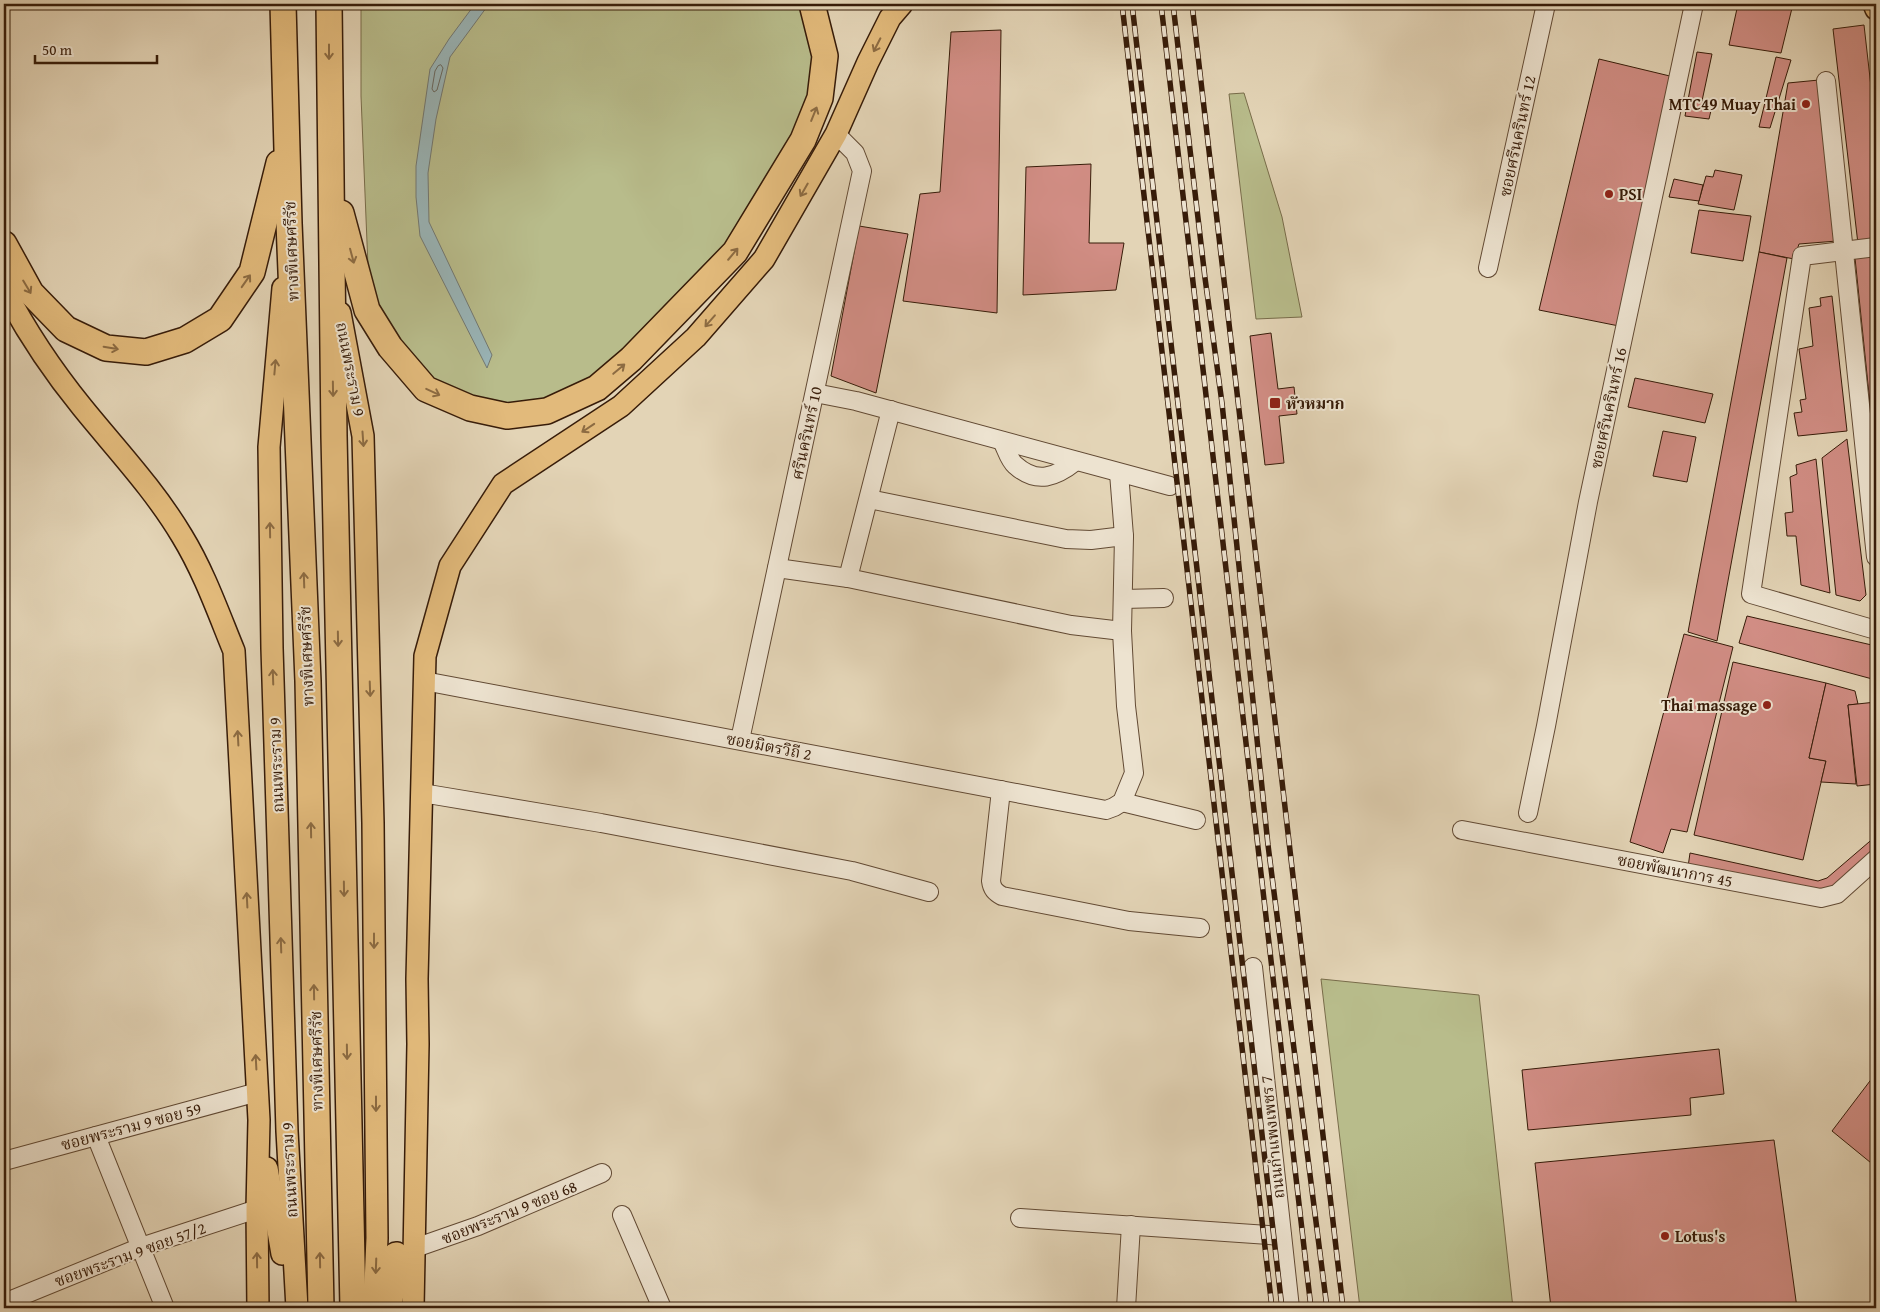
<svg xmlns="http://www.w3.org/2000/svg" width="1880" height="1312" viewBox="0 0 1880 1312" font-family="'Gentium Book Plus','Noto Serif Thai',serif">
	<rect width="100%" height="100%" fill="#e3d4b6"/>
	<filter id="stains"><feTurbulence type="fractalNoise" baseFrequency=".004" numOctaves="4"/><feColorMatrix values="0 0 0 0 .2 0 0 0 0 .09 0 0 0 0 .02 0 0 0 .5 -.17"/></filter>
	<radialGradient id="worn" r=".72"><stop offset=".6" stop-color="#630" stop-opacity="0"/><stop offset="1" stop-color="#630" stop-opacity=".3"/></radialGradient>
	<g fill="#b8bc8b" stroke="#786c4a">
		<polygon points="361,4 812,4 820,98 735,252 631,359 547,411 426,389 370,315 361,96"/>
		<polygon points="1244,93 1282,217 1302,317 1256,319 1229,94"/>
		<polygon points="1321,979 1479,995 1513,1308 1360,1308"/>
	</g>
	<polygon fill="#99b5b8" stroke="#727872" points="475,4 489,4 450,57 436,119 428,173 429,222 492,355 487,368 420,236 416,197 416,166 430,69 449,39"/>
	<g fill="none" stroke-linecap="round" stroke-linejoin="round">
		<polygon stroke="#686860" stroke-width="1" points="441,65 443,68 437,90 434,92 432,89 435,71 438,66"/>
	</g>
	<g fill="#d18d84" stroke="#371c09">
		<polygon points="1738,4 1793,4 1781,53 1729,45"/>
		<polygon points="1864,25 1876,131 1876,242 1858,244 1833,29"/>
		<polygon points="1001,30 997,313 903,301 920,194 940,192 951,32"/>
		<polygon points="1697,52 1712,54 1702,101 1713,102 1709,119 1685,116"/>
		<polygon points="1776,57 1791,60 1770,128 1759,127"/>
		<polygon points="1599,59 1674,77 1624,327 1539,310"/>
		<polygon points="1819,80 1837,241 1799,244 1794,259 1759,252 1788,83"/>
		<polygon points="1091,164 1089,243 1124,243 1116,290 1023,295 1026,167"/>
		<polygon points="1715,170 1742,175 1734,210 1698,204 1706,176 1713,177"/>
		<polygon points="1674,179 1703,185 1699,201 1669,197"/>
		<polygon points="1699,210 1751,216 1743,261 1691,253"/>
		<polygon points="859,226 908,234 876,393 831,376"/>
		<polygon points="1759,252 1787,258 1717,641 1688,632"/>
		<polygon points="1876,256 1876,462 1855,258"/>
		<polygon points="1832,296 1847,431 1798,436 1794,413 1802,412 1800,400 1806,399 1799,349 1813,346 1809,308 1821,306 1820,298"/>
		<polygon points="1271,333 1278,389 1294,387 1297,414 1279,416 1284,463 1265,465 1250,336"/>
		<polygon points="1635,378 1713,394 1705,423 1628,407"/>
		<polygon points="1663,431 1696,437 1687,482 1653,476"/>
		<polygon points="1847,439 1866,595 1860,601 1836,595 1822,458"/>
		<polygon points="1816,459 1830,593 1801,585 1796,536 1787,536 1785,513 1793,512 1790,477 1797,474 1796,465"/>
		<polygon points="1747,616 1876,646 1876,680 1739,643"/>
		<polygon points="1684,634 1733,647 1687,832 1671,829 1663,853 1630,842"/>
		<polygon points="1733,662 1826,683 1809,758 1826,761 1803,860 1694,835"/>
		<polygon points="1826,683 1855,691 1858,704 1848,705 1856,784 1821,782 1826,761 1809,758"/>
		<polygon points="1876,702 1876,784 1857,786 1848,705"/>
		<polygon points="1876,836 1876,851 1835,887 1825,892 1688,867 1690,853 1818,881 1827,878"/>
		<polygon points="1719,1049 1724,1094 1690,1098 1691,1115 1528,1130 1522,1070"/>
		<polygon points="1876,1073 1876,1167 1832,1131"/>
		<polygon points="1774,1140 1797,1308 1551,1308 1535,1163"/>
	</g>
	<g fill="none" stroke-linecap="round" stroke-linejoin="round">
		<defs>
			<g id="minor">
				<polyline points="1826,81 1876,557"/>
				<polyline points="1876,247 1802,256 1751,594 1876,630"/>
				<polyline points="1488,268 1546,4"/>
				<polyline points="815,393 856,401 1170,486"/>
				<path d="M1002,441C1006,448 1009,460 1015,465C1037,485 1056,477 1076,461"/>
				<polyline points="869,499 1066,539 1091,540 1124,536"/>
				<polyline points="777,568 848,578 1071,625 1122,631"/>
				<polyline points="848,578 891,410"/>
				<polyline points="1123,599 1164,598"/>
				<polyline points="424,681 1106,810 1114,807 1122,802 1134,773 1126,706 1122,631 1124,536 1119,473"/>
				<polyline points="740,740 862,171 855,153 836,134"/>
				<path d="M1001,790L991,881C992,889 995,892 1002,896L1129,921L1200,928"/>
				<polyline points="422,793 601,823 852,871 929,892"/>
				<polyline points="1122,802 1196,820"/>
				<polyline points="1528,813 1546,726 1588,502 1694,4"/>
				<polyline points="1462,830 1821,898 1837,894 1876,859"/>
				<polyline points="1253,967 1290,1308"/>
				<polyline points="96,1136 165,1308"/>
				<polyline points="4,1161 258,1092"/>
				<polyline points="622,1215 662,1308"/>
				<polyline points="1020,1218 1282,1236"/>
				<polyline points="415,1248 478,1226 602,1173"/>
				<polyline points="4,1303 141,1247 257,1209"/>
				<polyline points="1126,1308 1131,1225"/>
			</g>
			<g id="major">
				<polyline points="1874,4 1876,9"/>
				<polyline points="283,288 269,447 272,648 287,1131 297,1308"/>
				<path d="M4,289C26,331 52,370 82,407C116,449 154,489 182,536C204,572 218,612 234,651L259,1120L257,1209L258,1308"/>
				<polyline points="340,313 363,436 373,823 377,1238 374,1308"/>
				<polyline points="267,1168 282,1254"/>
				<polyline points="413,1308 418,1044 417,979 425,656 450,566 503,484 621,406 696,337 764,259 836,134 868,62 890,18 902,4"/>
			</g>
			<g id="highway">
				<polyline points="283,4 289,223 308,681 321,1308"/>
				<polyline points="329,4 334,436 353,1308"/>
				<polyline points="341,213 367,310 390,347 426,389 470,408 507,416 547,411 597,388 631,359 735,252 803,140 820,98 825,56 812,4"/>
				<polyline points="4,244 31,293 66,329 106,348 146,352 185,340 220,319 252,272 279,163"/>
				<polyline points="389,1308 396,1255"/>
			</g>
		</defs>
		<use href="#minor" stroke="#624a34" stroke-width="20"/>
		<use href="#major" stroke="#371c09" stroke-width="24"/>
		<use href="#highway" stroke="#371c09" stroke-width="28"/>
		<use href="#minor" stroke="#ede3d0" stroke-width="18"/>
		<use href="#major" stroke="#e2ba7b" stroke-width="21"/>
		<use href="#highway" stroke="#e2ba7b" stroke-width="25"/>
		<defs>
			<g id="rail">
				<polyline points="1122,4 1272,1308"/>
				<polyline points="1132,4 1282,1308"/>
				<polyline points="1161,4 1311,1308"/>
				<polyline points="1173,4 1205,278 1222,403 1268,845 1327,1308"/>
				<polyline points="1192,4 1343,1308"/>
			</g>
		</defs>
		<use href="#rail" stroke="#371c09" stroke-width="5.5"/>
		<use href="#rail" stroke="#ede3d0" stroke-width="4" stroke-dasharray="11" stroke-linecap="butt"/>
	</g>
	<defs><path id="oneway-shaft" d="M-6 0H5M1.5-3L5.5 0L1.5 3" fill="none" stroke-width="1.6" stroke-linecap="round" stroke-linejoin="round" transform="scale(1.25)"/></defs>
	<g stroke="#8c6b42">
		<use href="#oneway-shaft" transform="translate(877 45) rotate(117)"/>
		<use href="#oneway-shaft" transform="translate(329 52) rotate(90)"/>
		<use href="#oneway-shaft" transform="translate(814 114) rotate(-68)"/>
		<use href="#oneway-shaft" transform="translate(804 190) rotate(120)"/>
		<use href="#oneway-shaft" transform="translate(733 254) rotate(-50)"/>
		<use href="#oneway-shaft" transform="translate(352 256) rotate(75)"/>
		<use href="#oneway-shaft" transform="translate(246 281) rotate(-55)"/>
		<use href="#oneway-shaft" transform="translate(27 287) rotate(59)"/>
		<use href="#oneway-shaft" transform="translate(710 321) rotate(131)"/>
		<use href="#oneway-shaft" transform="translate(111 348) rotate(10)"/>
		<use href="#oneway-shaft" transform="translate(275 367) rotate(-85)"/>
		<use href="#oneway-shaft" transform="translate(619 369) rotate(-40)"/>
		<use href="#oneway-shaft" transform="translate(333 389) rotate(89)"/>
		<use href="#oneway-shaft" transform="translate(433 392) rotate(25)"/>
		<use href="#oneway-shaft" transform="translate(588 428) rotate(146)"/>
		<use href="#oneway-shaft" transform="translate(363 439) rotate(86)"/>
		<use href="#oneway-shaft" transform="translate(270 530) rotate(-91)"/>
		<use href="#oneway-shaft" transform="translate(304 580) rotate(-92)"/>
		<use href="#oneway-shaft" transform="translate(338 639) rotate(89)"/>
		<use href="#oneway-shaft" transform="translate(273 677) rotate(-92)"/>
		<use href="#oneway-shaft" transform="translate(370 689) rotate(88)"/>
		<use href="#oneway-shaft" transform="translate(238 738) rotate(-93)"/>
		<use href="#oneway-shaft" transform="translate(311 830) rotate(-91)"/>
		<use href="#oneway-shaft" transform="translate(344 889) rotate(89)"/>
		<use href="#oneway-shaft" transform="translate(247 900) rotate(-93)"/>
		<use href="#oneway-shaft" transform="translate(374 941) rotate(90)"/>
		<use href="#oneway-shaft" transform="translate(281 945) rotate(-92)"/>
		<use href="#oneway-shaft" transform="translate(314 992) rotate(-91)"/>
		<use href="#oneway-shaft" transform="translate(347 1052) rotate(89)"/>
		<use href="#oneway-shaft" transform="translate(256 1062) rotate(-93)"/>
		<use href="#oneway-shaft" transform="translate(376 1104) rotate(90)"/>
		<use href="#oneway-shaft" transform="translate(257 1260) rotate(-91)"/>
		<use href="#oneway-shaft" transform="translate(320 1260) rotate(-91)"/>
		<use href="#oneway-shaft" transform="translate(376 1266) rotate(92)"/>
	</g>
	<g fill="#8f2418" stroke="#ede3d0" stroke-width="2">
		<circle cx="1806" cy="104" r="5"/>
		<circle cx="1609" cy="194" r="5"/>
		<rect x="1269" y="397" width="12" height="12" rx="2.5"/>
		<circle cx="1767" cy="705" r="5"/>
		<circle cx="1665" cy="1236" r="5"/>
	</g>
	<g text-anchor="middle" stroke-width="4" stroke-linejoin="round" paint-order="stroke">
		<g font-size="16" font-weight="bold" fill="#371c09" stroke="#ede3d0" text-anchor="start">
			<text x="1796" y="110" text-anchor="end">MTC49 Muay Thai</text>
			<text x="1619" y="200">PSI</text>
			<text x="1286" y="409">หัวหมาก</text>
			<text x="1757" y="711" text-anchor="end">Thai massage</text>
			<text x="1675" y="1242">Lotus's</text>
		</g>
		<g font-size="16" fill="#371c09" stroke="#ede3d0">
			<text transform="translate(1517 136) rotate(-78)" y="6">ซอยศรีนครินทร์ 12</text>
			<text transform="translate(291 251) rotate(-92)" y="6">ทางพิเศษศรีรัช</text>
			<text transform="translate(351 369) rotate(79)" y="6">ถนนพระราม 9</text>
			<text transform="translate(1608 408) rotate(-78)" y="6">ซอยศรีนครินทร์ 16</text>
			<text transform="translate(806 433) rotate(-78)" y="6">ศรีนครินทร์ 10</text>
			<text transform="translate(306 656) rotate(-92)" y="6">ทางพิเศษศรีรัช</text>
			<text transform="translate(769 746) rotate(11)" y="6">ซอยมิตรวิถี 2</text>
			<text transform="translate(276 765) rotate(-92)" y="6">ถนนพระราม 9</text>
			<text transform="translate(1675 870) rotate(11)" y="6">ซอยพัฒนาการ 45</text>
			<text transform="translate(316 1061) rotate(-91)" y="6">ทางพิเศษศรีรัช</text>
			<text transform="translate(131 1126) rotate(-15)" y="6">ซอยพระราม 9 ซอย 59</text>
			<text transform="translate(1272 1137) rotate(-96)" y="6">ถนนกำแพงเพชร 7</text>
			<text transform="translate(289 1170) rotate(-93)" y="6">ถนนพระราม 9</text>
			<text transform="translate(509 1212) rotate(-22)" y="6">ซอยพระราม 9 ซอย 68</text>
			<text transform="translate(130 1254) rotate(-20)" y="6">ซอยพระราม 9 ซอย 57/2</text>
		</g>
	</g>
	<rect width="1880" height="1312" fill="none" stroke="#e3d4b6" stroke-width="20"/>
	<rect x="5" y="5" width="1870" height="1302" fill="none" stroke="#371c09" stroke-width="2.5"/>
	<rect x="10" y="10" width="1860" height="1292" fill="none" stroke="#371c09"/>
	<path d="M35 55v8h122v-8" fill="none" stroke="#371c09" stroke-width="2.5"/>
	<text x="42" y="55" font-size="15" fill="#371c09" stroke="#ede3d0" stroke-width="4" paint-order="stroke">50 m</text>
	<rect width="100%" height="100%" filter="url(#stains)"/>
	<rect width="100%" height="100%" fill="url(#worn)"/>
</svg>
